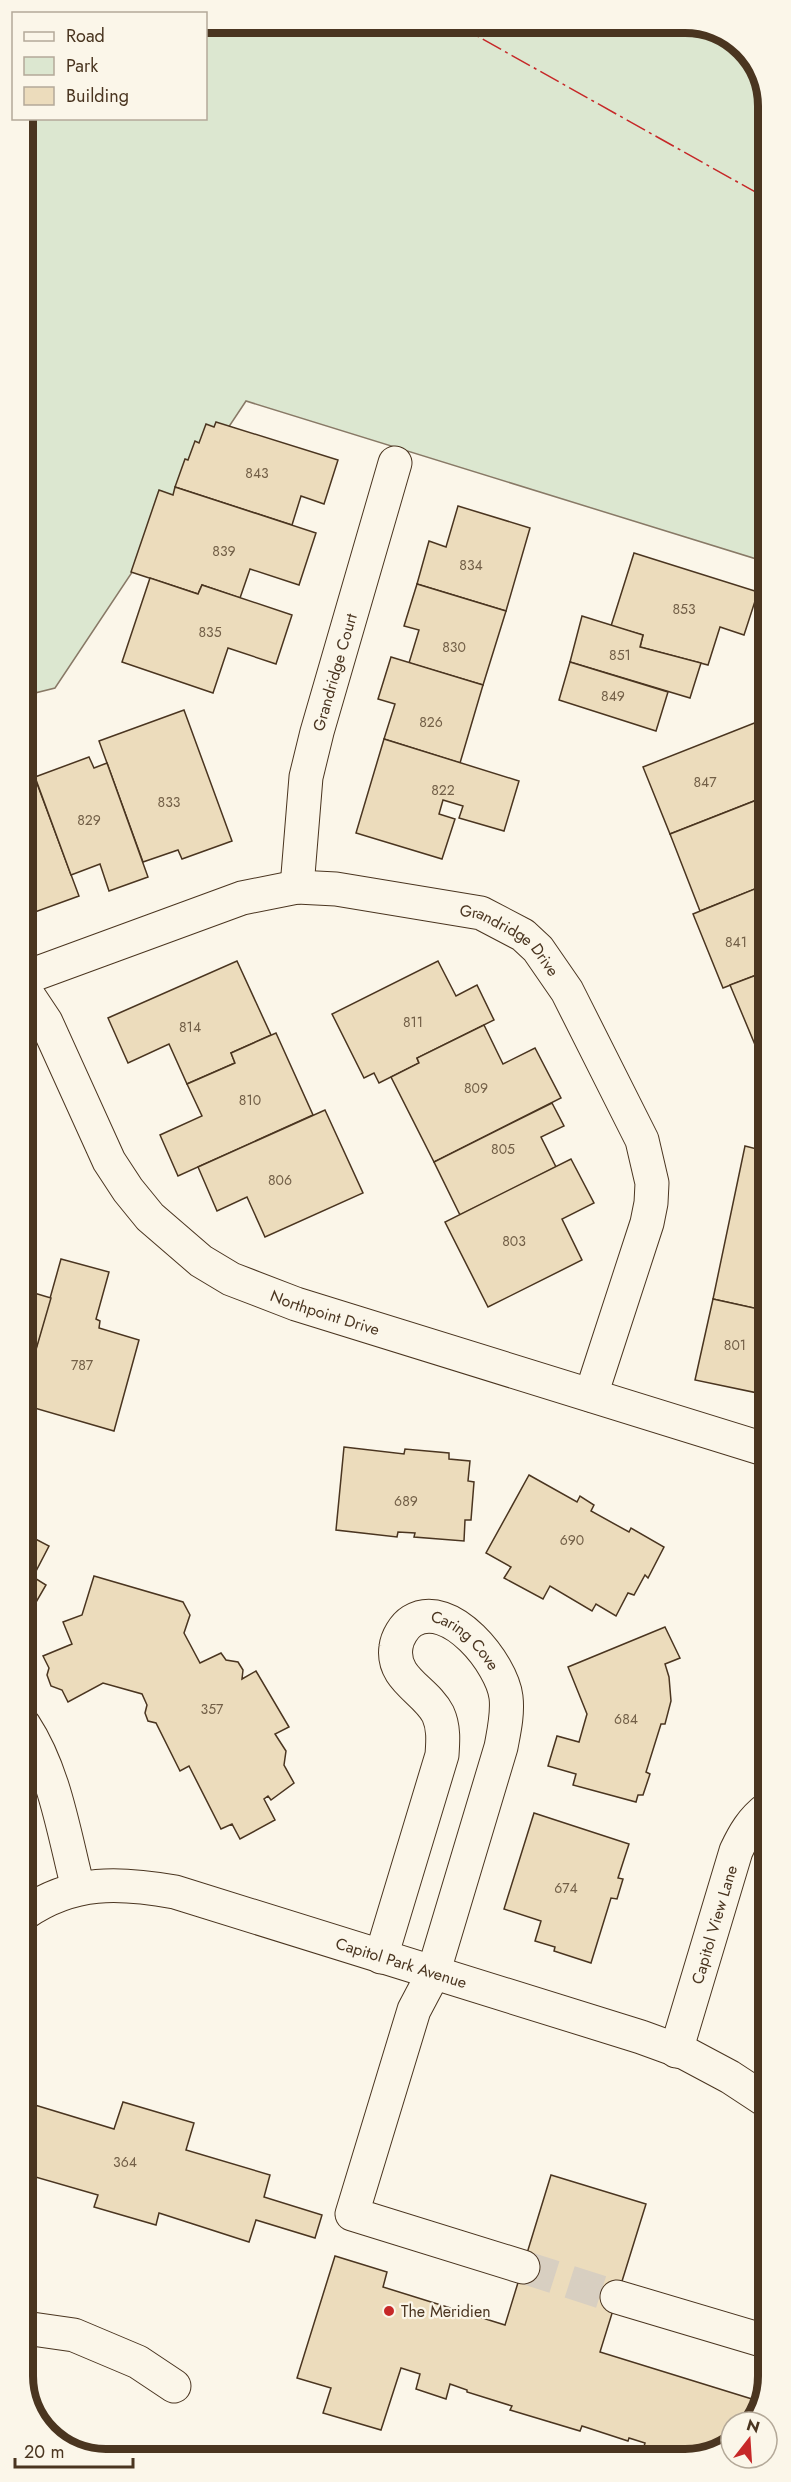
<svg xmlns="http://www.w3.org/2000/svg" width="791" height="2482" viewBox="0 0 791 2482" font-family="Jost,sans-serif">
	<rect width="100%" height="100%" fill="#fbf6e9"/>
	<polygon fill="#dce7d0" stroke="#887966" stroke-width="1.5" points="206,23 691,23 740,43 766,84 766,562 246,401 55,688 23,696 23,119 206,118"/>
	<g fill="#ecdcbc" stroke="#4a3520" stroke-width="1.5">
		<polygon points="216,422 338,460 324,504 301,496 292,525 175,487 185,459 188,460 195,441 199,443 206,424 214,427"/>
		<polygon points="175,487 316,533 299,585 250,569 240,598 202,585 198,594 131,572 159,490 173,495"/>
		<polygon points="458,506 530,528 506,611 417,584 429,541 446,547"/>
		<polygon points="634,553 758,592 744,635 720,627 708,665 640,647 643,635 611,626"/>
		<polygon points="150,578 198,594 202,585 292,615 276,664 228,648 213,693 122,662"/>
		<polygon points="417,584 506,611 483,685 409,663 419,630 404,626"/>
		<polygon points="582,616 643,635 640,647 701,663 690,698 570,662"/>
		<polygon points="391,657 483,685 460,763 384,739 395,704 378,699"/>
		<polygon points="570,662 668,692 656,731 559,700"/>
		<polygon points="184,710 232,841 182,859 178,850 143,862 99,741"/>
		<polygon points="762,720 767,731 767,763 755,767 767,796 670,834 643,767"/>
		<polygon points="384,739 519,781 504,831 459,818 463,806 443,800 439,814 455,819 442,859 356,833"/>
		<polygon points="26,754 79,896 24,916 23,755"/>
		<polygon points="89,757 94,768 107,763 148,877 109,891 100,864 71,875 35,777"/>
		<polygon points="767,796 767,884 700,911 670,834"/>
		<polygon points="767,884 767,971 723,988 693,914"/>
		<polygon points="237,961 271,1035 231,1053 235,1063 187,1084 169,1044 128,1063 108,1018"/>
		<polygon points="438,961 456,996 477,985 494,1020 417,1058 419,1063 379,1083 374,1073 364,1078 332,1014"/>
		<polygon points="767,971 767,1057 761,1059 730,985"/>
		<polygon points="484,1025 503,1064 535,1048 561,1098 434,1162 391,1077 419,1063 417,1058"/>
		<polygon points="276,1033 313,1115 178,1176 160,1135 202,1116 187,1084 235,1063 231,1053"/>
		<polygon points="552,1103 564,1126 541,1137 556,1167 460,1215 434,1162"/>
		<polygon points="767,1105 767,1158 757,1156"/>
		<polygon points="325,1110 363,1193 265,1237 247,1197 217,1211 198,1167"/>
		<polygon points="745,1146 757,1149 757,1156 767,1158 767,1311 713,1299"/>
		<polygon points="571,1159 594,1203 562,1219 582,1260 488,1307 445,1222"/>
		<polygon points="61,1259 109,1272 96,1319 100,1321 99,1328 139,1340 114,1431 24,1405 24,1391"/>
		<polygon points="24,1290 51,1298 24,1391"/>
		<polygon points="713,1299 767,1311 767,1395 695,1380"/>
		<polygon points="344,1447 404,1454 405,1449 449,1453 449,1459 470,1461 468,1481 474,1482 471,1520 465,1520 464,1541 414,1537 415,1533 398,1532 397,1537 336,1530"/>
		<polygon points="529,1475 577,1502 580,1496 594,1505 591,1511 629,1532 631,1528 664,1547 648,1578 645,1575 634,1595 628,1593 616,1616 596,1604 592,1611 550,1586 543,1599 504,1578 511,1567 486,1553"/>
		<polygon points="24,1533 49,1546 33,1577 46,1585 24,1623"/>
		<polygon points="94,1576 183,1602 190,1615 184,1633 200,1663 221,1653 226,1660 238,1662 243,1670 242,1679 256,1671 289,1727 275,1734 286,1751 284,1765 294,1783 271,1800 268,1796 264,1799 275,1820 240,1839 232,1824 221,1829 189,1766 180,1771 156,1723 148,1721 145,1713 147,1705 142,1694 103,1683 68,1702 62,1690 51,1686 47,1675 49,1668 43,1656 72,1644 63,1622 82,1615"/>
		<polygon points="665,1627 680,1658 665,1664 669,1677 671,1701 665,1724 661,1724 646,1772 650,1774 643,1795 638,1795 636,1802 573,1785 576,1774 548,1766 557,1736 579,1742 587,1714 568,1667"/>
		<polygon points="534,1813 629,1844 618,1878 623,1879 617,1899 611,1898 591,1963 554,1951 555,1947 535,1941 541,1921 504,1909"/>
		<polygon points="25,2102 114,2129 123,2102 194,2123 186,2150 270,2175 264,2197 322,2215 315,2238 256,2220 249,2242 159,2213 156,2225 94,2207 98,2195 25,2174"/>
		<polygon points="551,2175 646,2204 600,2352 752,2399 756,2385 765,2388 753,2422 731,2422 731,2441 707,2457 694,2457 675,2451 673,2457 641,2457 645,2443 629,2438 628,2441 582,2426 580,2431 510,2410 512,2406 467,2392 467,2390 450,2384 446,2399 416,2389 420,2374 401,2368 381,2430 323,2413 331,2388 297,2378 335,2256 387,2272 383,2287 505,2325"/>
	</g>
	<g fill="none" stroke-linecap="round" stroke-linejoin="round">
		<polyline stroke="#d8cfc1" stroke-width="33" stroke-dasharray="33 16" stroke-linecap="butt" points="523,2267 617,2297"/>
		<defs>
			<g id="minor">
				<path id="s1" d="M297,887L306,777L317,732L395,463"/>
				<path id="s2" d="M24,978L242,898L297,887L336,889L481,913L523,935L538,949L567,991L642,1140L652,1183L651,1203L647,1223L591,1395"/>
				<path id="s3" d="M24,989L46,1022L109,1161L128,1190L150,1217L201,1261L231,1279L296,1304L767,1450"/>
				<path d="M24,1725C55,1772 64,1834 78,1888"/>
				<path id="s4" d="M25,1913C73,1880 119,1882 175,1892L641,2037L685,2053L730,2077L768,2102"/>
				<path id="s5" d="M381,1957L442,1755C443,1741 444,1727 438,1714C426,1690 391,1679 396,1647C397,1638 404,1626 412,1621C450,1598 502,1664 506,1697C508,1714 504,1731 501,1747L433,1974L414,2010L352,2214L523,2267"/>
				<path id="s6" d="M676,2051L736,1851C744,1834 752,1820 768,1808"/>
				<polyline points="617,2297 768,2342"/>
				<polyline points="25,2328 74,2335 138,2362 174,2386"/>
			</g>
		</defs>
		<use href="#minor" stroke="#4a3520" stroke-width="35"/>
		<use href="#minor" stroke="#fbf6e9" stroke-width="33"/>
		<polyline stroke="#c62828" stroke-width="1.5" stroke-dasharray="21 4.5 3 4.5" stroke-linecap="butt" points="454,23 766,198"/>
	</g>
	<circle fill="#c62828" stroke="#fbf6e9" stroke-width="2" cx="389" cy="2311" r="6"/>
	<g text-anchor="middle" stroke-width="4.5" stroke-linejoin="round" paint-order="stroke">
		<g font-size="14" fill="#725f47">
			<text x="257" y="478">843</text>
			<text x="224" y="556">839</text>
			<text x="471" y="570">834</text>
			<text x="684" y="614">853</text>
			<text x="210" y="637">835</text>
			<text x="454" y="652">830</text>
			<text x="620" y="660">851</text>
			<text x="613" y="701">849</text>
			<text x="431" y="727">826</text>
			<text x="705" y="787">847</text>
			<text x="443" y="795">822</text>
			<text x="169" y="807">833</text>
			<text x="89" y="825">829</text>
			<text x="736" y="947">841</text>
			<text x="413" y="1027">811</text>
			<text x="190" y="1032">814</text>
			<text x="476" y="1093">809</text>
			<text x="250" y="1105">810</text>
			<text x="503" y="1154">805</text>
			<text x="280" y="1185">806</text>
			<text x="514" y="1246">803</text>
			<text x="735" y="1350">801</text>
			<text x="82" y="1370">787</text>
			<text x="406" y="1506">689</text>
			<text x="572" y="1545">690</text>
			<text x="212" y="1714">357</text>
			<text x="626" y="1724">684</text>
			<text x="566" y="1893">674</text>
			<text x="125" y="2167">364</text>
		</g>
		<g font-size="16" fill="#4a3520" stroke="#fbf6e9">
			<text dy="6" stroke="none"><textPath href="#s1" startOffset="219">Grandridge Court</textPath></text>
			<text dy="6" stroke="none"><textPath href="#s2" startOffset="513">Grandridge Drive</textPath></text>
			<text dy="6" stroke="none"><textPath href="#s3" startOffset="464">Northpoint Drive</textPath></text>
			<text dy="6" stroke="none"><textPath href="#s5" startOffset="429">Caring Cove</textPath></text>
			<text dy="6" stroke="none"><textPath href="#s6" startOffset="132">Capitol View Lane</textPath></text>
			<text dy="6" stroke="none"><textPath href="#s4" startOffset="393">Capitol Park Avenue</textPath></text>
		</g>
		<g font-size="16" fill="#4a3520" stroke="#fbf6e9" text-anchor="start">
			<text x="401" y="2317">The Meridien</text>
		</g>
	</g>
	<path d="M0 0H791V2482H0ZM106 33H685A73 73 0 0 1 758 106V2376A73 73 0 0 1 685 2449H106A73 73 0 0 1 33 2376V106A73 73 0 0 1 106 33Z" fill="#fbf6e9" fill-rule="evenodd"/>
	<path fill="none" stroke="#4a3520" stroke-width="8" d="M106 33H685A73 73 0 0 1 758 106V2376A73 73 0 0 1 685 2449H106A73 73 0 0 1 33 2376V106A73 73 0 0 1 106 33Z"/>
	<rect x="12" y="12" width="195" height="108" fill="#fbf6e9" stroke="#b4a999" stroke-width="1.5"/>
	<rect x="24" y="32" width="30" height="9" fill="#fbf6e9" stroke="#b4a999" stroke-width="1.5"/>
	<text x="66" y="42" font-size="18" fill="#4a3520">Road</text>
	<rect x="24" y="57" width="30" height="18" fill="#dce7d0" stroke="#b4a999" stroke-width="1.5"/>
	<text x="66" y="72" font-size="18" fill="#4a3520">Park</text>
	<rect x="24" y="87" width="30" height="18" fill="#ecdcbc" stroke="#b4a999" stroke-width="1.5"/>
	<text x="66" y="102" font-size="18" fill="#4a3520">Building</text>
	<g transform="translate(749 2440) rotate(17)"><circle r="28" fill="#fbf6e9" stroke="#b4a999" stroke-width="1.5"/>
	<path d="M0-4.5L10 22L0 15L-10 22Z" fill="#c62828"/>
	<text y="-9" font-size="16" font-weight="bold" text-anchor="middle" fill="#4a3520">N</text>
	</g>
	<path d="M15 2458v9h118v-9" fill="none" stroke="#4a3520" stroke-width="3"/>
	<text x="24" y="2458" font-size="18" fill="#4a3520" stroke="#fbf6e9" stroke-width="4.5" paint-order="stroke">20 m</text>
</svg>
